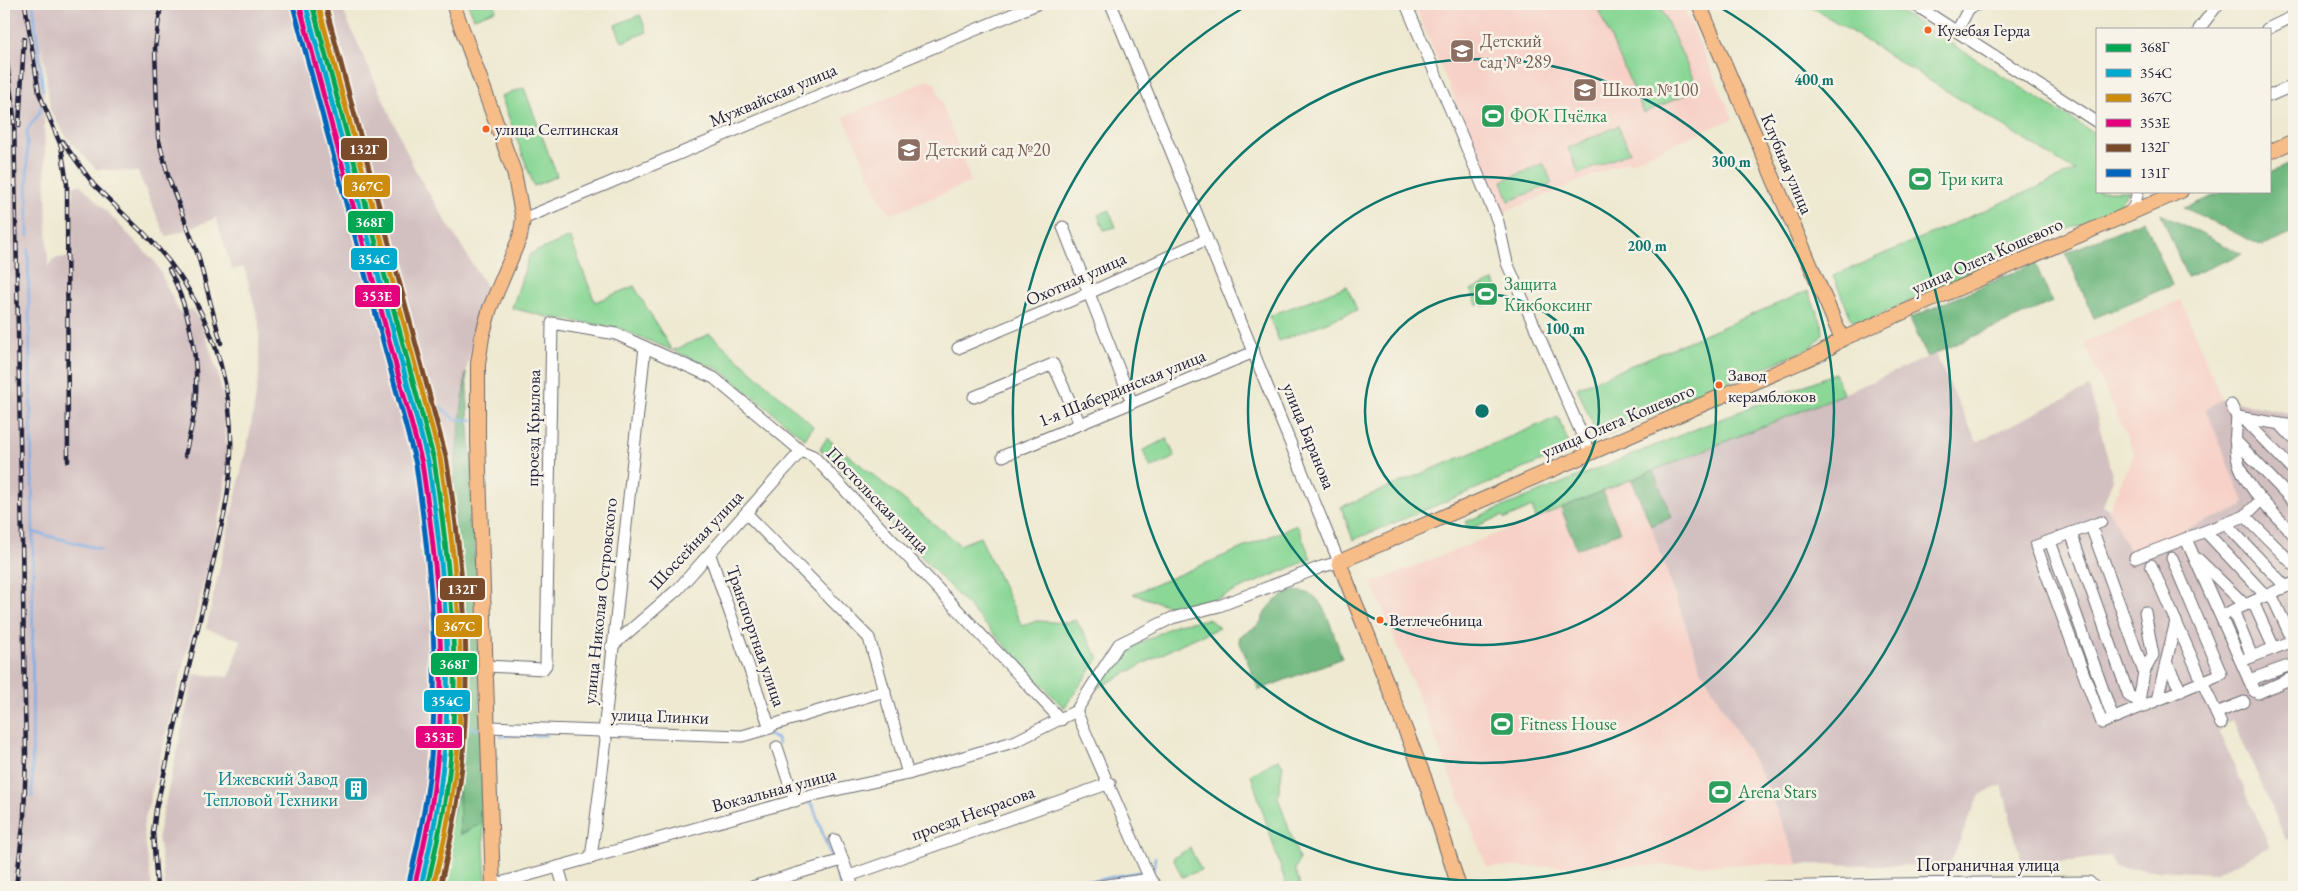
<svg xmlns="http://www.w3.org/2000/svg" width="2298" height="891" viewBox="0 0 2298 891" font-family="'EB Garamond',serif">
	<rect width="100%" height="100%" fill="#f7f3e8"/>
	<filter id="ink" filterUnits="userSpaceOnUse"><feTurbulence type="fractalNoise" baseFrequency=".02" numOctaves="2"/><feDisplacementMap in="SourceGraphic" scale="10" xChannelSelector="R" yChannelSelector="G"/><feConvolveMatrix kernelMatrix="1 2 1 2 8 2 1 2 1" color-interpolation-filters="sRGB"/></filter>
	<filter id="wash" filterUnits="userSpaceOnUse"><feTurbulence type="fractalNoise" baseFrequency=".0096" numOctaves="4" result="noise"/><feDisplacementMap in="SourceGraphic" scale="20" xChannelSelector="R" yChannelSelector="G"/><feGaussianBlur stdDeviation="1.12" result="paint"/><feColorMatrix in="noise" values="0 0 0 0 0 0 0 0 0 0 0 0 0 0 0 0 0 1.4 0 .05"/><feComposite in="paint" operator="in"/></filter>
	<g filter="url(#wash)">
		<rect width="100%" height="100%" fill="#eee9d0"/>
		<g fill="#f7d1c7">
			<polygon points="1414,4 1682,4 1733,119 1629,163 1628,161 1503,213"/>
			<polygon points="928,80 935,84 971,182 893,214 883,205 844,117"/>
			<polygon points="2181,300 2222,399 2206,409 2244,502 2241,508 2128,550 2109,510 2134,452 2084,343"/>
			<polygon points="1632,480 1651,526 1701,670 1764,779 1798,864 1487,867 1372,583"/>
		</g>
		<g fill="#d2bfc0">
			<polygon points="4,4 340,4 415,170 487,288 478,316 466,372 452,489 462,710 459,785 438,887 165,887 158,835 194,674 229,677 241,640 206,629 250,432 259,374 259,323 244,267 232,270 216,218 166,237 138,172 96,169 67,138 50,110 42,42 48,267 55,258 73,257 73,187 80,184 156,263 179,312 192,309 201,323 218,373 224,404 227,465 224,497 208,566 143,827 152,887 4,887"/>
			<polygon points="1935,354 1977,442 2089,387 2113,479 2103,505 2109,510 2129,550 2241,508 2244,502 2206,409 2222,399 2294,414 2294,837 2286,840 2233,720 2217,726 2270,847 2216,873 2114,868 2110,856 2071,861 2021,861 2002,785 1979,795 1949,866 1798,864 1764,779 1701,670 1651,526 1672,517 1653,471 1843,394"/>
		</g>
		<g fill="#8ad796" stroke="#567c68">
			<polygon points="468,4 494,4 496,10 474,18"/>
			<polygon points="1610,4 1659,4 1698,89 1644,113 1598,9"/>
			<polygon points="1807,4 1888,4 2097,135 2097,191 2129,191 2117,207 1862,323 1852,320 1833,276 2075,171"/>
			<polygon points="640,15 647,32 622,42 615,25"/>
			<polygon points="524,88 557,176 534,186 501,96"/>
			<polygon points="1618,126 1630,152 1579,174 1568,148"/>
			<polygon points="1542,164 1544,164 1552,183 1550,185 1509,201 1502,181"/>
			<polygon points="1109,210 1116,227 1104,230 1098,215"/>
			<polygon points="570,237 595,302 634,286 672,351 710,334 813,426 805,439 720,370 618,328 548,317 512,308 530,254"/>
			<polygon points="1494,281 1501,299 1483,306 1482,303 1477,305 1471,290"/>
			<polygon points="1347,286 1357,310 1279,341 1269,316"/>
			<polygon points="1808,291 1822,324 1823,334 1812,347 1599,439 1577,388"/>
			<polygon points="1835,373 1843,394 1536,518 1532,507 1505,519 1502,516 1469,529 1465,522"/>
			<polygon points="1558,417 1571,449 1353,540 1341,507"/>
			<polygon points="827,438 960,545 980,537 1022,626 1037,621 1066,623 1076,620 1099,658 1064,708 820,449"/>
			<polygon points="1167,439 1175,457 1151,468 1143,450"/>
			<polygon points="1297,525 1311,559 1216,599 1173,607 1133,594"/>
			<polygon points="1209,619 1219,628 1183,643 1096,689 1126,651 1177,624"/>
			<polygon points="1278,759 1283,765 1278,797 1299,859 1295,870 1300,885 1287,887 1251,775"/>
			<polygon points="459,785 460,834 483,822 486,887 438,887"/>
			<polygon points="1190,848 1201,870 1182,877 1173,858"/>
		</g>
		<g fill="#6fb87f" stroke="#486d5d">
			<polygon points="2294,162 2294,233 2262,246 2185,208 2225,191 2269,191 2269,173"/>
			<polygon points="2161,214 2242,254 2187,277"/>
			<polygon points="2144,220 2172,285 2094,318 2066,253"/>
			<polygon points="2035,263 2052,302 1927,357 1910,318"/>
			<polygon points="466,372 473,490 484,822 460,835 459,785 462,710 452,489"/>
			<polygon points="1653,471 1672,517 1651,526 1632,480"/>
			<polygon points="1603,491 1620,532 1577,549 1561,508"/>
			<path d="M1294,591C1301,592 1311,592 1316,598C1328,610 1336,642 1342,658L1259,690L1239,640C1241,631 1253,631 1260,623C1263,619 1264,613 1267,609C1273,600 1284,595 1294,591Z"/>
		</g>
		<g fill="none" stroke-linecap="round" stroke-linejoin="round">
			<g stroke="#7bade7" stroke-width="2.5">
				<polyline points="33,4 43,90"/>
				<polyline points="28,236 27,130 40,112 41,106"/>
				<polyline points="28,249 33,532 32,797"/>
				<polyline points="377,305 387,310 412,401"/>
				<polyline points="429,397 455,419 473,420"/>
				<polyline points="33,532 100,549"/>
				<polyline points="461,723 478,730"/>
				<polyline points="766,734 777,739 778,744"/>
				<polyline points="501,736 547,735"/>
				<polyline points="808,801 813,806 831,857"/>
				<polyline points="833,865 841,887"/>
				<polyline points="1154,870 1155,857"/>
				<polyline points="1063,887 1143,871"/>
			</g>
		</g>
	</g>
	<g filter="url(#ink)">
		<g fill="none" stroke-linecap="round" stroke-linejoin="round">
			<defs>
				<g id="minor">
					<polyline points="1406,4 1498,222 1507,263 1590,453"/>
					<polyline points="1914,4 2097,122"/>
					<polyline points="2199,29 2218,4"/>
					<polyline points="2267,29 2294,16"/>
					<polyline points="1957,31 1969,8 1979,4"/>
					<polyline points="2269,96 2294,85"/>
					<polyline points="2126,215 2134,207 2138,191"/>
					<polyline points="523,219 1037,4"/>
					<polyline points="1063,227 1132,403"/>
					<polyline points="958,348 1089,293 1207,239"/>
					<polyline points="974,397 1053,364 1080,424"/>
					<polyline points="2231,405 2237,417 2294,426"/>
					<path d="M2237,417C2236,431 2234,443 2237,457C2242,485 2275,514 2294,535"/>
					<polyline points="2243,418 2294,471"/>
					<polyline points="2280,424 2294,439"/>
					<polyline points="2235,440 2294,502"/>
					<polyline points="1003,456 1254,352"/>
					<polyline points="746,513 869,638 908,774"/>
					<polyline points="2245,516 2294,565"/>
					<polyline points="2101,522 2036,546 2102,723 2221,674 2172,558"/>
					<polyline points="2226,524 2286,587"/>
					<polyline points="2091,526 2144,672 2139,701"/>
					<polyline points="2206,532 2266,596"/>
					<polyline points="2071,533 2129,696 2147,705"/>
					<polyline points="2186,539 2254,691 2258,693 2294,677"/>
					<polyline points="2050,541 2113,718"/>
					<polyline points="2135,558 2245,516 2261,500"/>
					<polyline points="2198,559 2245,605"/>
					<polyline points="2151,565 2221,724"/>
					<polyline points="2271,594 2294,643"/>
					<polyline points="2253,602 2274,648"/>
					<polyline points="2233,610 2252,657"/>
					<polyline points="2221,616 2294,583"/>
					<polyline points="611,647 678,589 801,451"/>
					<polyline points="2241,661 2293,641"/>
					<polyline points="2166,662 2181,691"/>
					<polyline points="486,666 543,669 546,665 552,323 616,334 714,378 801,451 813,456 1061,720"/>
					<polyline points="2144,672 2153,655 2145,612"/>
					<polyline points="2249,680 2294,664"/>
					<polyline points="2157,700 2176,621"/>
					<polyline points="1076,711 1150,879 1157,887"/>
					<polyline points="2216,713 2244,702"/>
					<polyline points="769,726 885,691"/>
					<polyline points="488,727 742,736 770,728 710,555"/>
					<polyline points="777,747 795,801"/>
					<polyline points="835,840 853,887"/>
					<polyline points="591,858 606,740 604,732 645,347"/>
					<polyline points="558,867 564,887"/>
					<polyline points="849,876 1110,783"/>
					<polyline points="493,885 818,794 908,774 1016,741 1076,711 1119,644 1172,618 1219,606 1321,567 1339,562 1111,4"/>
					<polyline points="752,887 842,860"/>
					<polyline points="1093,887 1150,879"/>
					<polyline points="1767,887 1892,884 2089,882 2094,887"/>
				</g>
				<g id="major">
					<polyline points="453,4 514,172 523,219 520,237 490,308 482,337 478,364 478,441 493,887"/>
					<polyline points="1699,4 1842,339"/>
					<polyline points="2269,152 2294,141"/>
					<polyline points="1459,887 1424,777 1339,562 1821,353 1842,339 2181,191"/>
				</g>
			</defs>
			<use href="#minor" stroke="#69686f" stroke-width="13"/>
			<use href="#major" stroke="#69686f" stroke-width="16"/>
			<use href="#minor" stroke="#fff" stroke-width="11"/>
			<use href="#major" stroke="#f7bd88" stroke-width="14"/>
			<defs>
				<g id="rail">
					<polyline points="7,4 6,54 14,118 26,754 24,817 16,887"/>
					<polyline points="25,4 39,93 61,146 67,184 68,461"/>
					<polyline points="161,4 155,48 158,137 169,179 198,255 221,343"/>
					<polyline points="19,126 24,39"/>
					<polyline points="62,141 94,185 148,238"/>
					<path d="M143,232C220,310 245,409 224,515L156,809L153,833L157,887"/>
					<path d="M169,269C190,310 200,361 195,407C193,424 188,440 185,456"/>
				</g>
			</defs>
			<use href="#rail" stroke="#22223b" stroke-width="4.5"/>
			<use href="#rail" stroke="#f7f3e8" stroke-width="2.5" stroke-dasharray="8" stroke-linecap="butt"/>
			<defs>
				<path id="rail-1" d="M312,4L434,460C450,566 462,675 448,782C443,818 435,852 427,887"/>
				<path id="rail-2" d="M306,6L428,461C444,567 455,675 441,782C437,817 429,851 421,886"/>
				<path id="rail-3" d="M318,4L440,458C457,565 468,675 454,783C449,818 442,853 433,887"/>
				<path id="rail-4" d="M300,7L422,463C438,568 448,674 435,780C431,815 423,850 415,884"/>
				<path id="rail-5" d="M325,4L446,457C464,564 473,675 460,783C456,818 448,853 440,887"/>
				<path id="rail-6" d="M294,9L416,464C431,568 441,673 429,778C425,814 417,848 409,883"/>
			</defs>
			<use href="#rail-1" stroke="#f7f3e8" stroke-width="9"/>
			<use href="#rail-2" stroke="#f7f3e8" stroke-width="9"/>
			<use href="#rail-3" stroke="#f7f3e8" stroke-width="9"/>
			<use href="#rail-4" stroke="#f7f3e8" stroke-width="9"/>
			<use href="#rail-5" stroke="#f7f3e8" stroke-width="9"/>
			<use href="#rail-6" stroke="#f7f3e8" stroke-width="9"/>
			<use href="#rail-1" stroke="#00a651" stroke-width="5"/>
			<use href="#rail-2" stroke="#00a9ce" stroke-width="5"/>
			<use href="#rail-3" stroke="#cc8c0c" stroke-width="5"/>
			<use href="#rail-4" stroke="#e5007d" stroke-width="5"/>
			<use href="#rail-5" stroke="#7a4b2a" stroke-width="5"/>
			<use href="#rail-6" stroke="#0065bd" stroke-width="5"/>
		</g>
	</g>
	<g fill="none" stroke="#0f766e" stroke-width="2.5">
		<circle cx="1482" cy="411" r="117"/>
		<circle cx="1482" cy="411" r="234"/>
		<circle cx="1482" cy="411" r="352"/>
		<path d="M1716 5A469 469 0 1 1 1248 5"/>
	</g>
	<defs>
		<symbol id="school-square" viewBox="-11 -11 22 22"><rect x="-9" y="-9" width="18" height="18" rx="4" fill="#8d6e63" stroke="#f7f3e8"/><path d="M0-5L7-2L0 1L-7-2ZM-4 1L0 2.5L4 1V4Q0 6-4 4Z" fill="#fff"/></symbol>
		<symbol id="stadium-square" viewBox="-11 -11 22 22"><rect x="-9" y="-9" width="18" height="18" rx="4" fill="#2e9e5b" stroke="#f7f3e8"/><path d="M0-5a6.5 5 0 1 0 0 10a6.5 5 0 1 0 0-10ZM-3.5-1.8h7v3.6h-7Z" fill="#fff"/></symbol>
		<symbol id="building-square" viewBox="-11 -11 22 22"><rect x="-9" y="-9" width="18" height="18" rx="4" fill="#0f9aa8" stroke="#f7f3e8"/><path d="M-4-6H4V6H1V3H-1V6H-4ZM-2.5-4.3h1.7v1.8h-1.7ZM.8-4.3h1.7v1.8H.8ZM-2.5-1h1.7V.8h-1.7ZM.8-1h1.7V.8H.8Z" fill="#fff"/></symbol>
	</defs>
	<g fill-rule="evenodd">
		<use href="#school-square" x="1448" y="37" width="28" height="28"/>
		<use href="#school-square" x="1571" y="76" width="28" height="28"/>
		<use href="#stadium-square" x="1479" y="102" width="28" height="28"/>
		<use href="#school-square" x="895" y="136" width="28" height="28"/>
		<use href="#stadium-square" x="1906" y="165" width="28" height="28"/>
		<use href="#stadium-square" x="1472" y="280" width="28" height="28"/>
		<use href="#stadium-square" x="1488" y="710" width="28" height="28"/>
		<use href="#building-square" x="342" y="775" width="28" height="28"/>
		<use href="#stadium-square" x="1706" y="778" width="28" height="28"/>
	</g>
	<g fill="#f26522" stroke="#f7f3e8" stroke-width="2">
		<circle cx="1928" cy="30" r="4.5"/>
		<circle cx="486" cy="129" r="4.5"/>
		<circle cx="1719" cy="385" r="4.5"/>
		<circle cx="1380" cy="620" r="4.5"/>
	</g>
	<g text-anchor="middle" stroke-width="5" stroke-linejoin="round" paint-order="stroke">
		<g font-size="17" fill="#22223b" stroke="#f7f3e8" text-anchor="start">
			<text x="1937" y="36">Кузебая Герда</text>
			<text x="495" y="135">улица Селтинская</text>
			<text x="1728" y="381">Завод<tspan x="1728" dy="21">керамблоков</tspan></text>
			<text x="1389" y="626">Ветлечебница</text>
		</g>
		<g font-size="18" fill="#785e54" stroke="#f7f3e8" text-anchor="start">
			<text x="1480" y="47">Детский<tspan x="1480" dy="21">сад № 289</tspan></text>
			<text x="1602" y="96">Школа №100</text>
			<text x="926" y="156">Детский сад №20</text>
		</g>
		<g font-size="18" fill="#22223b" stroke="#f7f3e8">
			<text transform="translate(773 95) rotate(-23)" y="6">Мужвайская улица</text>
			<text transform="translate(1787 164) rotate(67)" y="6">Клубная улица</text>
			<text transform="translate(1987 256) rotate(-24)" y="6">улица Олега Кошевого</text>
			<text transform="translate(1076 279) rotate(-24)" y="6">Охотная улица</text>
			<text transform="translate(1122 388) rotate(-22)" y="6">1-я Шабердинская улица</text>
			<text transform="translate(1618 421) rotate(-23)" y="6">улица Олега Кошевого</text>
			<text transform="translate(533 428) rotate(-89)" y="6">проезд Крылова</text>
			<text transform="translate(1309 436) rotate(68)" y="6">улица Баранова</text>
			<text transform="translate(878 500) rotate(46)" y="6">Постольская улица</text>
			<text transform="translate(696 540) rotate(-47)" y="6">Шоссейная улица</text>
			<text transform="translate(600 601) rotate(-84)" y="6">улица Николая Островского</text>
			<text transform="translate(756 636) rotate(71)" y="6">Транспортная улица</text>
			<text transform="translate(660 716) rotate(2)" y="6">улица Глинки</text>
			<text transform="translate(774 790) rotate(-15)" y="6">Вокзальная улица</text>
			<text transform="translate(973 813) rotate(-20)" y="6">проезд Некрасова</text>
			<text x="1988" y="871">Пограничная улица</text>
		</g>
		<g font-size="18" fill="#27864d" stroke="#f7f3e8" text-anchor="start">
			<text x="1510" y="122">ФОК Пчёлка</text>
			<text x="1938" y="185">Три кита</text>
			<text x="1504" y="290">Защита<tspan x="1504" dy="21">Кикбоксинг</tspan></text>
			<text x="1520" y="730">Fitness House</text>
			<text x="1738" y="798">Arena Stars</text>
		</g>
		<g font-size="18" fill="#0d838f" stroke="#f7f3e8" text-anchor="end">
			<text x="338" y="785">Ижевский Завод<tspan x="338" dy="21">Тепловой Техники</tspan></text>
		</g>
	</g>
	<circle cx="1482" cy="411" r="8" fill="#0f766e" stroke="#f7f3e8" stroke-width="2.5"/>
	<g font-size="15" text-anchor="middle" font-weight="bold" fill="#0f766e" stroke="#f7f3e8" stroke-width="5" stroke-linejoin="round" paint-order="stroke">
		<text x="1814" y="85">400 m</text>
		<text x="1731" y="167">300 m</text>
		<text x="1647" y="251">200 m</text>
		<text x="1565" y="334">100 m</text>
	</g>
	<g stroke="#f7f3e8" stroke-width="2">
		<rect x="340" y="137" width="48" height="24" rx="5" fill="#7a4b2a"/>
		<rect x="343" y="174" width="48" height="24" rx="5" fill="#cc8c0c"/>
		<rect x="347" y="210" width="47" height="24" rx="5" fill="#00a651"/>
		<rect x="350" y="247" width="48" height="24" rx="5" fill="#00a9ce"/>
		<rect x="354" y="284" width="47" height="24" rx="5" fill="#e5007d"/>
		<rect x="439" y="577" width="47" height="24" rx="5" fill="#7a4b2a"/>
		<rect x="435" y="614" width="48" height="24" rx="5" fill="#cc8c0c"/>
		<rect x="430" y="652" width="48" height="24" rx="5" fill="#00a651"/>
		<rect x="423" y="689" width="48" height="24" rx="5" fill="#00a9ce"/>
		<rect x="415" y="725" width="48" height="24" rx="5" fill="#e5007d"/>
	</g>
	<g font-size="14" text-anchor="middle" font-weight="bold" fill="#fff">
		<text x="364" y="154">132Г</text>
		<text x="367" y="191">367С</text>
		<text x="370" y="227">368Г</text>
		<text x="374" y="264">354С</text>
		<text x="377" y="301">353Е</text>
		<text x="462" y="594">132Г</text>
		<text x="459" y="631">367С</text>
		<text x="454" y="669">368Г</text>
		<text x="447" y="706">354С</text>
		<text x="439" y="742">353Е</text>
	</g>
	<rect width="2298" height="891" fill="none" stroke="#f7f3e8" stroke-width="20"/>
	<rect x="2096" y="28" width="175" height="165" fill="#f7f3e8" stroke="#a29fa3"/>
	<rect x="2106" y="44" width="25" height="8" fill="#00a651" stroke="#a29fa3"/>
	<text x="2140" y="52" font-size="15" fill="#22223b">368Г</text>
	<rect x="2106" y="69" width="25" height="8" fill="#00a9ce" stroke="#a29fa3"/>
	<text x="2140" y="78" font-size="15" fill="#22223b">354С</text>
	<rect x="2106" y="94" width="25" height="8" fill="#cc8c0c" stroke="#a29fa3"/>
	<text x="2140" y="102" font-size="15" fill="#22223b">367С</text>
	<rect x="2106" y="119" width="25" height="8" fill="#e5007d" stroke="#a29fa3"/>
	<text x="2140" y="128" font-size="15" fill="#22223b">353Е</text>
	<rect x="2106" y="144" width="25" height="8" fill="#7a4b2a" stroke="#a29fa3"/>
	<text x="2140" y="152" font-size="15" fill="#22223b">132Г</text>
	<rect x="2106" y="169" width="25" height="8" fill="#0065bd" stroke="#a29fa3"/>
	<text x="2140" y="178" font-size="15" fill="#22223b">131Г</text>
</svg>
